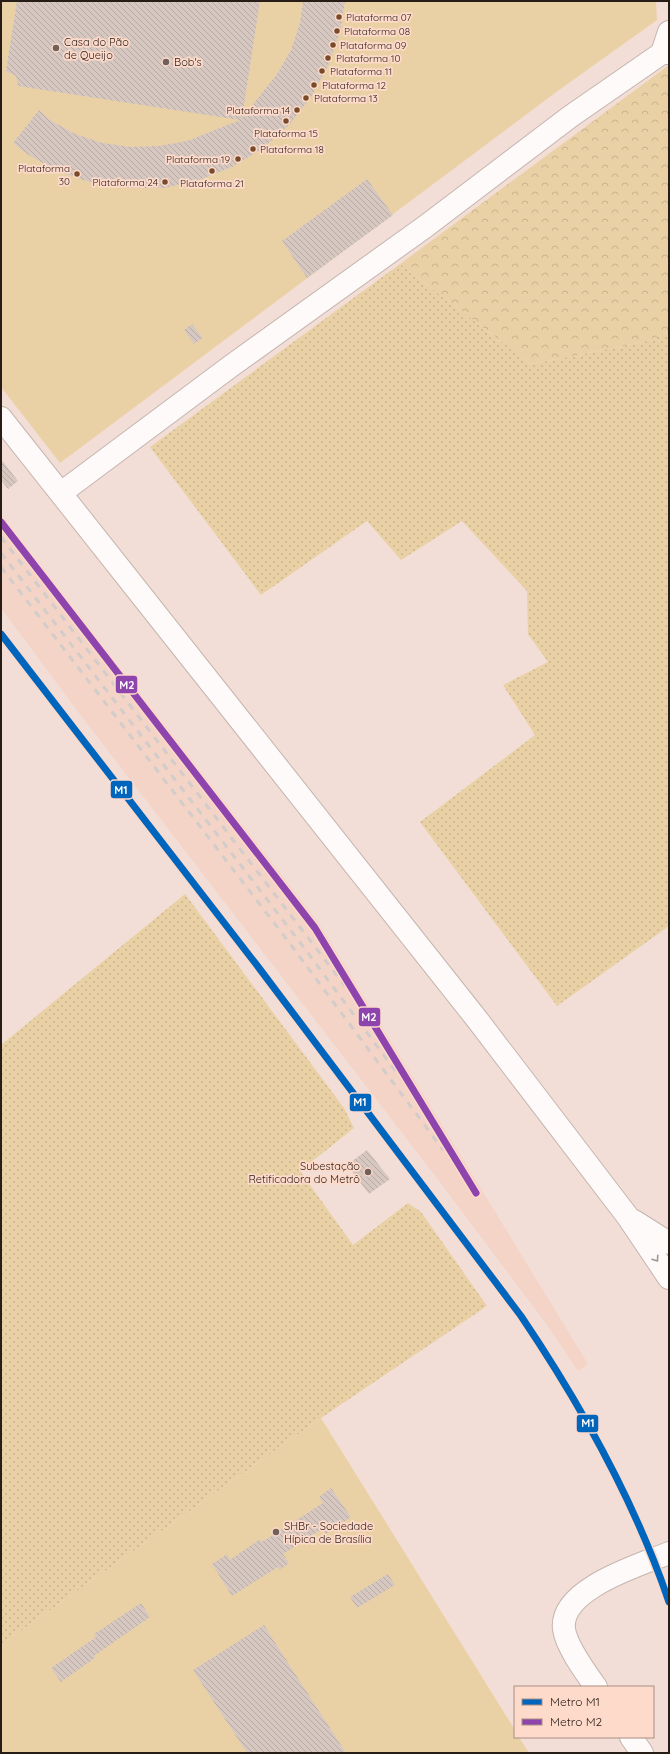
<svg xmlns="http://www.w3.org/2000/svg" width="670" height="1754" viewBox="0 0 670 1754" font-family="Quicksand,sans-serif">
	<defs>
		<pattern id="grass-dots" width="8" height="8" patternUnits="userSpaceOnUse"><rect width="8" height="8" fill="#ead1a5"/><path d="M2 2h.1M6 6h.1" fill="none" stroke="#c9b38d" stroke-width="1.8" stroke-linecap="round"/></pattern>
		<pattern id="forest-crowns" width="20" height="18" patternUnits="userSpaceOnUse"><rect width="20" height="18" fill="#ead1a5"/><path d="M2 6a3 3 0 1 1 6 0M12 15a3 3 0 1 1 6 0" fill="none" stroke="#c9b38d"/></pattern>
		<pattern id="building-back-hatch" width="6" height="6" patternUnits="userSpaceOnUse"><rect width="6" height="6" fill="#d6c8c0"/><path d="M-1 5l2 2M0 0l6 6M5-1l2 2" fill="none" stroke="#b8aba4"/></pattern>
	</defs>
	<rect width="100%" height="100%" fill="#f2ded6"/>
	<polygon fill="#f4d4c6" points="1,515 318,922 588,1364 578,1371 550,1329 436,1177 82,717 1,608"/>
	<g fill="url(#grass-dots)">
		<polygon points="400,264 531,364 643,342 669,332 669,926 557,1006 420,822 535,735 503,685 548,662 528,634 527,591 462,521 401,560 367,521 261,595 150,447"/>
		<polygon points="185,894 344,1108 354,1128 300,1171 353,1245 408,1203 421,1212 487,1306 321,1418 1,1645 1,1045"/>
	</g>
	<polygon fill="url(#forest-crowns)" points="669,65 669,332 643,342 531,364 400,264"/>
	<g fill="#ead1a5">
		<polygon points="1,1 656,1 657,20 555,93 60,463 1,387"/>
		<polygon points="321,1418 515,1730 515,1737 519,1737 529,1753 1,1753 1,1645"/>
	</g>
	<g fill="url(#building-back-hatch)">
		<polygon points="17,1 260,1 242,118 277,74 291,50 300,23 303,1 345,1 340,32 328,66 311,97 289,125 262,149 232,167 199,180 164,188 128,188 93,183 59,172 27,154 13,143 39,110 50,120 75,134 102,143 131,147 159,146 187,141 240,120 18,86 16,76 6,71"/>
		<polygon points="367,179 393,215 307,278 282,241"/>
		<polygon points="192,324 203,338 194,344 184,330"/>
		<polygon points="1,459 18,481 8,489 1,480"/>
		<polygon points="367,1150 390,1179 369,1194 347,1165"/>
		<polygon points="331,1488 351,1517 326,1534 322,1529 283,1554 289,1563 280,1570 278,1567 232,1596 212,1564 227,1554 230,1560 260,1539 262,1542 323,1503 319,1497"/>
		<polygon points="388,1574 395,1585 357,1608 350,1597"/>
		<polygon points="141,1603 150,1617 94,1656 95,1658 61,1682 51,1668 96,1637 94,1634"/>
		<polygon points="264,1625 276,1644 346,1753 247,1753 193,1670"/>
	</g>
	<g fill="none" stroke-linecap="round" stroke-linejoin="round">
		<defs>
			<g id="secondary">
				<polyline points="662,53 669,32"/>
				<polyline points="1,418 476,1018 628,1217 669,1278"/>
				<polyline points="61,493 231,366 426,226 571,116 662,53 669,53"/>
				<polyline points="634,1221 669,1243"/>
				<path d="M596,1687C586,1673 566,1646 564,1629C559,1589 640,1565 669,1553"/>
				<polyline points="631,1737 642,1753"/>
			</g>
		</defs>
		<use href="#secondary" stroke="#c4b5ae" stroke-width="24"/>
		<use href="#secondary" stroke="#fdfaf9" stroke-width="22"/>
		<g stroke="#d2ccca" stroke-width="3" stroke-dasharray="7 7" stroke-linecap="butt">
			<polyline points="1,522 315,928 476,1193"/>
			<polyline points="1,537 345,986"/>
			<polyline points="1,553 302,945 397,1073"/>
			<polyline points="1,567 291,945 443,1150"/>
		</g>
		<defs>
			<path id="metro-1" d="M1,634L259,968L521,1316C581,1405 634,1499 669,1602"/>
			<polyline id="metro-2" points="1,522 315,928 476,1193"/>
		</defs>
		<use href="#metro-1" stroke="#fedaca" stroke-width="10"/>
		<use href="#metro-2" stroke="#fedaca" stroke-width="10"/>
		<use href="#metro-1" stroke="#0065bd" stroke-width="7"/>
		<use href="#metro-2" stroke="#8e44ad" stroke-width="7"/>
	</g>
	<defs><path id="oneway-chevron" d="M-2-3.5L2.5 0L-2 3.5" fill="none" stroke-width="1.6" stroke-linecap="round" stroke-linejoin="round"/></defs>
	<use stroke="#9d9693" href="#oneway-chevron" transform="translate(656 1259) rotate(56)"/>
	<g fill="#7a4b2a" stroke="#fedaca" stroke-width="1.5">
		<circle cx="339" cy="17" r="3.5"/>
		<circle cx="337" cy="31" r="3.5"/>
		<circle cx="333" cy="45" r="3.5"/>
		<circle cx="328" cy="58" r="3.5"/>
		<circle cx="322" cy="71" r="3.5"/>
		<circle cx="314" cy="85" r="3.5"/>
		<circle cx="306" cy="98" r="3.5"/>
		<circle cx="297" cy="110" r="3.5"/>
		<circle cx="286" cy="121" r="3.5"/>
		<circle cx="253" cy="149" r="3.5"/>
		<circle cx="238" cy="159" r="3.5"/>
		<circle cx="212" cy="171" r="3.5"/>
		<circle cx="77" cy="174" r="3.5"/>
		<circle cx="165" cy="182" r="3.5"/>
	</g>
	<g fill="#6f6059" stroke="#fedaca" stroke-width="1.5">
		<circle cx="56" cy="48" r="4"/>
		<circle cx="166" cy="62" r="4"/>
		<circle cx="368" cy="1172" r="4"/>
		<circle cx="276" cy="1532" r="4"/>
	</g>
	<g text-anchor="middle" stroke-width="3.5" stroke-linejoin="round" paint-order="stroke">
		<g font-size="10" fill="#281c16" stroke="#fedaca" text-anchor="start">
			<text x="346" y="21">Plataforma 07</text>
			<text x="344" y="35">Plataforma 08</text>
			<text x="340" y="49">Plataforma 09</text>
			<text x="336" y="62">Plataforma 10</text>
			<text x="330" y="75">Plataforma 11</text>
			<text x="322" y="89">Plataforma 12</text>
			<text x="314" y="102">Plataforma 13</text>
			<text x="290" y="114" text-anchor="end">Plataforma 14</text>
			<text x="286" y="137" text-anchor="middle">Plataforma 15</text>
			<text x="260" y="153">Plataforma 18</text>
			<text x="230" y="163" text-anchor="end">Plataforma 19</text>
			<text x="70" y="172" text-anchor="end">Plataforma<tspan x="70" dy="13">30</tspan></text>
			<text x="158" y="186" text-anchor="end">Plataforma 24</text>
			<text x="212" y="187" text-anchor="middle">Plataforma 21</text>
		</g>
		<g font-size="11" fill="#281c16" stroke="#fedaca" text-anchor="start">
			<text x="64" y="46">Casa do Pão<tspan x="64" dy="13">de Queijo</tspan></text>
			<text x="174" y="66">Bob's</text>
			<text x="360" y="1170" text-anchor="end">Subestação<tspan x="360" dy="13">Retificadora do Metrô</tspan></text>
			<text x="284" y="1530">SHBr - Sociedade<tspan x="284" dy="13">Hípica de Brasília</tspan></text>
		</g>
	</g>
	<g stroke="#fedaca" stroke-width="1.5">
		<rect x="115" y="675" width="23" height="19" rx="4" fill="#8e44ad"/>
		<rect x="110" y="780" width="23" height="19" rx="4" fill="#0065bd"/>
		<rect x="358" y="1007" width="23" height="20" rx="4" fill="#8e44ad"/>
		<rect x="349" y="1093" width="23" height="19" rx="4" fill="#0065bd"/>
		<rect x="576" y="1414" width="23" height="19" rx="4" fill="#0065bd"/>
	</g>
	<g font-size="11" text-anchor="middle" font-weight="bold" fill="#fff">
		<text x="127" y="689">M2</text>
		<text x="121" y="794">M1</text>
		<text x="369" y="1021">M2</text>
		<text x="360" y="1106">M1</text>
		<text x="588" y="1427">M1</text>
	</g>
	<rect width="670" height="1754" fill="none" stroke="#281c16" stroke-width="4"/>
	<rect x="514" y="1686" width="140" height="52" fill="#fedaca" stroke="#a88e82"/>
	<rect x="522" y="1699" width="20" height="6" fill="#0065bd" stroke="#a88e82"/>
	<text x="550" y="1706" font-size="12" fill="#281c16">Metro M1</text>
	<rect x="522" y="1719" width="20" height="6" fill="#8e44ad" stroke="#a88e82"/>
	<text x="550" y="1726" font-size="12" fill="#281c16">Metro M2</text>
</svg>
